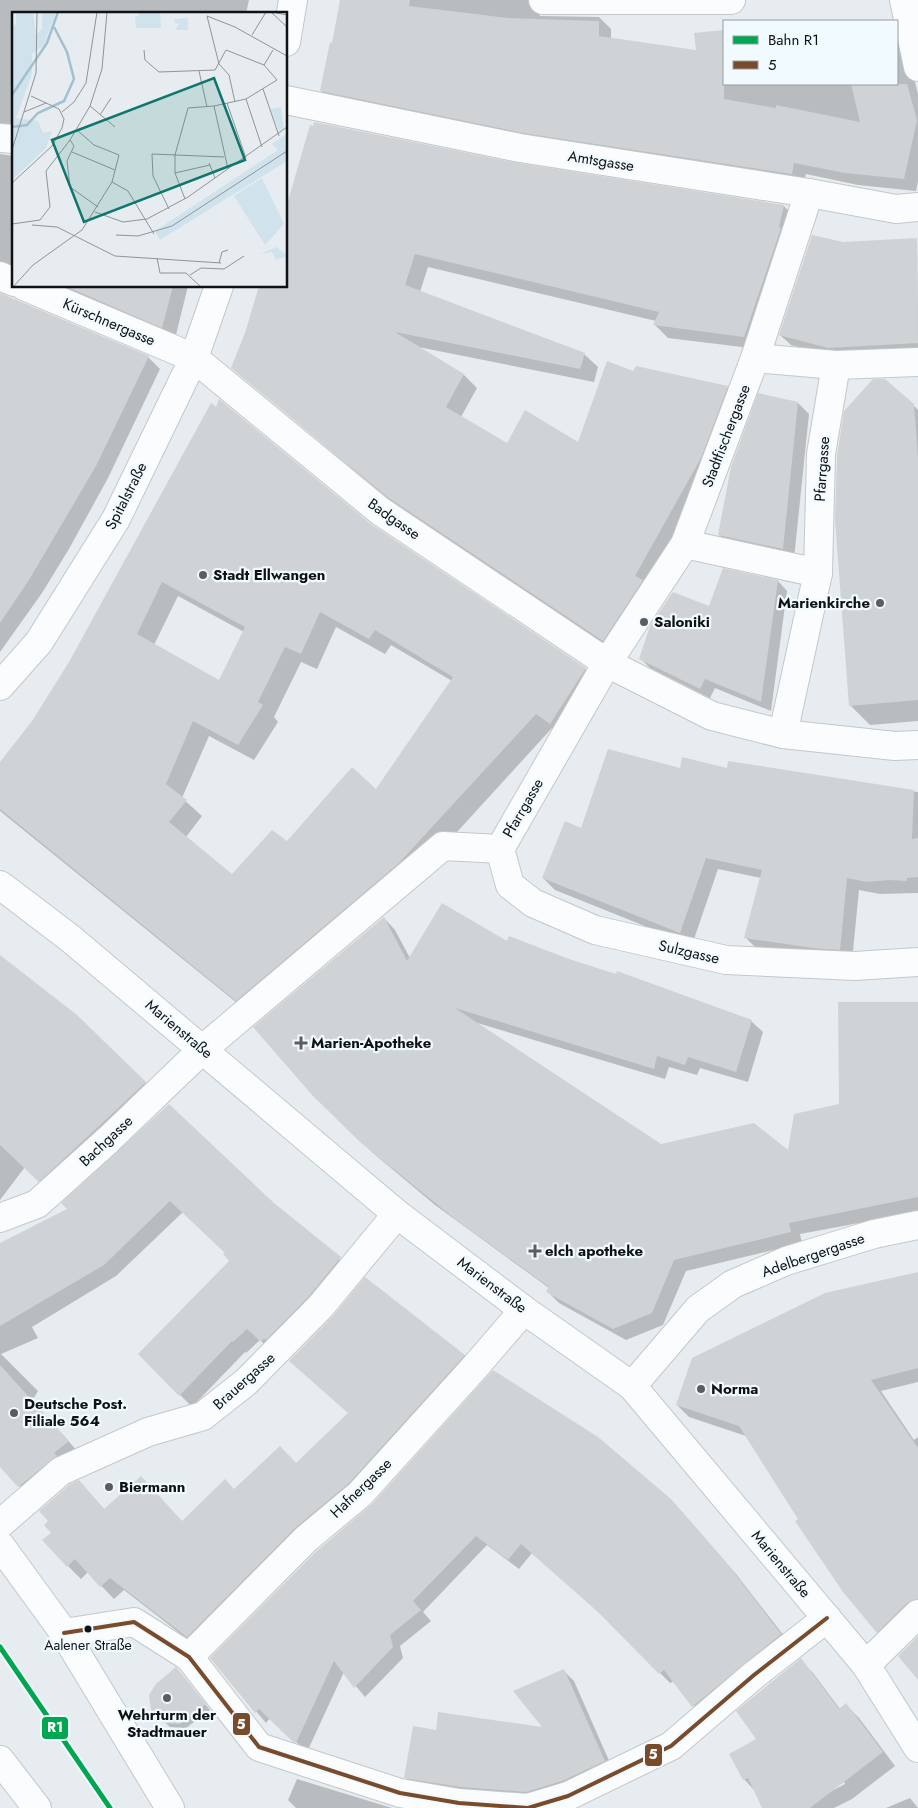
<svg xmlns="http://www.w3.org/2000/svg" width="918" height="1808" viewBox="0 0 918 1808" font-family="Jost,sans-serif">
	<rect width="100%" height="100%" fill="#e6ecef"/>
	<g fill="#0003" fill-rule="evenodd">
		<polygon points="0,0 249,0 246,14 14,14 14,135 0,134"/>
		<polygon points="341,0 546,0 539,12 540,16 599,17 611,29 611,39 697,51 696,34 724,31 724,84 897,84 897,27 902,31 918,94 918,181 916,191 858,185 806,174 803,186 333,103 321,91 333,44"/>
		<polygon points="873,20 875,21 852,21"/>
		<polygon points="0,154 14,156 14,273 0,280"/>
		<polygon points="517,165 784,206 797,220 758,349 668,338 655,325 656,321 428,267 420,292 584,354 598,367 594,382 418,347 464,375 477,388 461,417 508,445 578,444 727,387 740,401 616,653 404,512 233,368 286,286"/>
		<polygon points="917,239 918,353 834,357 791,345 780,335 843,243"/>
		<polygon points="50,286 188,286 175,339"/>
		<polygon points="0,294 148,357 160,369 108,478 69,549 42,593 0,652"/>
		<polygon points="798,403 809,414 794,559 730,546 719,535"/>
		<path d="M211,405L370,525L585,669L601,684L566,739L552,728L415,878L253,1016L0,811V764L33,722L70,663ZM178,596L244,632L220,682L154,645ZM336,627L385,654L391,645L452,681L376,790L232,876L186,837L202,816L182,798L209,736L254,760L278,722L274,717L301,662L317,669Z"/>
		<polygon points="913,405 918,410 918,721 870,725 850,705"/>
		<polygon points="778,581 787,591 771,711 715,688 710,698 650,668 640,658 710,608"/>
		<polygon points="681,769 728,769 918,792 918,893 880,894 859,890 852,961 758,950 746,938 761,878 718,869 692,945 555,890 543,878 582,829"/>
		<polygon points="384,918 395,930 410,958 508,943 569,960 751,1021 763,1032 748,1082 700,1068 697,1075 669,1067 665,1079 474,1022 661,1145 789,1152 841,1105 918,1003 918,1212 800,1234 802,1243 686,1271 663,1325 626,1340 559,1303 548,1292 549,1288 435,1205 373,1153 314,1095"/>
		<polygon points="0,956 77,1016 159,1097 53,1195 25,1167 0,1200"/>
		<polygon points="169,1105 273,1204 352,1270 274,1353 260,1340 246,1353 245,1352 192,1407 140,1354 231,1261 227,1253 183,1212 116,1276 32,1327 38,1338 1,1354 38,1391 32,1401 80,1454 31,1498 0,1465 0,1246 69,1210"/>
		<polygon points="918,1273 918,1382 881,1391 914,1440 918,1437 918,1617 889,1643 878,1632 799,1519 746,1436 689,1417 677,1405"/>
		<polygon points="464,1355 477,1368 200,1649 124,1590 114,1599 88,1572 81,1579 68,1566 91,1495 105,1510 182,1522 234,1490 297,1465"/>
		<polygon points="681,1511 736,1574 791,1645 703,1717 674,1681 670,1683 609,1621 532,1553 519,1569 487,1545 423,1612 431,1621 400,1646 403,1658 365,1697 344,1672 307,1752 270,1718 266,1723 211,1658 317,1551"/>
		<polygon points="800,1660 813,1673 840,1709 846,1705 859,1718 895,1766 852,1799 834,1808 799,1808 845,1784 844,1782 793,1808 764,1808 755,1791 744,1779"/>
		<polygon points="564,1671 574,1681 614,1772 538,1802 416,1788 406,1777 437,1731 545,1729"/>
		<polygon points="181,1674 210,1710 186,1728 170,1727 152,1710"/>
		<polygon points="297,1779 392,1808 296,1808 288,1800"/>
		<polygon points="910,1798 918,1808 886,1808"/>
	</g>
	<g fill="#cfd3d6" fill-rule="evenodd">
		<polygon points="340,0 410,0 409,6 508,18 599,21 599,36 696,50 694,33 724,30 724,99 776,108 776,105 860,122 851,84 907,84 917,120 904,179 845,173 794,163 792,174 523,133 320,91 330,42 332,43"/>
		<polygon points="314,122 518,163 784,205 779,227 781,228 744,337 653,325 659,312 415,254 405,285 585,353 580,369 395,332 464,374 446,407 507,443 525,410 578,442 607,361 633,371 636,366 728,386 701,458 635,576 643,580 603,641 389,498 231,368 245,333 259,286 286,286 286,208 310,125 313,126"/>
		<polygon points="812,235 843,242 917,238 918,343 828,348 779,335"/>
		<polygon points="65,286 173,286 162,328"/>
		<polygon points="0,293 149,356 96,466 29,580 0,623"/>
		<polygon points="873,379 885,379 914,404 918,458 918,700 849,706 835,520 837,456 844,411"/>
		<polygon points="758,393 798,402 783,549 718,535 731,467"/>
		<path d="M219,399L371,524L586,668L550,724L536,714L399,863L236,1001L0,809V762L32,721L69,662L211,403L216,407ZM162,582L245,627L219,680L137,634ZM320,612L369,639L375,630L453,677L376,789L352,767L287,841L272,830L232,874L169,822L187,800L166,784L193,721L238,745L263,705L258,702L285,647L301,654Z"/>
		<polygon points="723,568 778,580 761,702 705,679 700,689 639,659 650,626 673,592 709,606"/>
		<polygon points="608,749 680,768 682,757 727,768 728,761 914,790 912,839 918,838 918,877 907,878 907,881 889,880 867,882 847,878 840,950 813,948 744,938 762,870 706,858 680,933 542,878 565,821 581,828"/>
		<polygon points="442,903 507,941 509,936 569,959 616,974 617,971 752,1020 736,1072 688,1057 685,1065 657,1056 654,1069 455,1008 661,1144 754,1123 788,1150 794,1114 839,1104 838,1002 918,1002 918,1197 789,1223 791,1232 674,1260 652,1313 613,1329 546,1292 549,1287 455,1219 360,1142 313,1096 253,1027 384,917 407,961"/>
		<polygon points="0,955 77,1015 146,1082 39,1182 0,1145"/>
		<polygon points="169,1104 274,1203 341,1257 309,1296 266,1340 264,1338 261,1342 247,1329 233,1342 232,1341 179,1396 138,1354 229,1261 223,1254 225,1253 170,1201 104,1265 0,1326 0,1243 67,1209 61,1203"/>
		<polygon points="918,1272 918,1368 871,1380 918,1448 918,1599 907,1603 877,1633 843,1592 795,1521 798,1519 739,1426 676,1405 692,1358 825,1293"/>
		<polygon points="365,1277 465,1355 349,1483 295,1528 187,1637 110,1578 100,1587 75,1559 67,1567 42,1540 51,1533 44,1525 48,1521 39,1511 70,1484 79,1480 104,1509 141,1476 182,1521 225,1479 234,1489 280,1446 296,1463 348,1413 289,1361 332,1317"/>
		<polygon points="0,1365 69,1441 54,1453 57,1456 18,1487 0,1467"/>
		<polygon points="493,1370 598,1437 671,1499 726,1562 781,1634 692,1707 664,1670 659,1674 598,1612 521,1544 508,1560 476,1536 413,1601 421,1610 390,1635 393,1647 354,1688 334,1661 296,1743 293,1742 259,1709 255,1713 210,1658 317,1551 372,1504"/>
		<polygon points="918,1636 918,1680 898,1656"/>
		<polygon points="801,1658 839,1709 846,1703 883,1752 810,1808 762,1808 748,1778 743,1780 729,1754 756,1739 736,1711"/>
		<polygon points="176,1667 206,1704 180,1724 164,1723 151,1711 149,1695 156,1684"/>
		<polygon points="564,1669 605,1761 562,1781 526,1792 461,1787 404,1778 413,1726 436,1730 438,1712 542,1727 513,1691"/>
	</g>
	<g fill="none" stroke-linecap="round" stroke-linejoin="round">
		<defs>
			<g id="pedestrian">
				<polyline points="0,276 14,282"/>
				<polyline points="0,686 39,642 116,519 194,358 24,286"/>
				<polyline points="0,885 71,939 397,1214"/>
				<polyline points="107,1141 203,1049 443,846 500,849"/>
			</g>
			<g id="minor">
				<polyline points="543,0 731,0"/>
				<polyline points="904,0 918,67"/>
				<polyline points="286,42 293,0"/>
				<polyline points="286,100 520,148 809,193 896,209 918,207"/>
				<polyline points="0,138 14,139"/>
				<polyline points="809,193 755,358 685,544 607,663 500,849 510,885 533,903 595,930 726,960 855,966 918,962"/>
				<polyline points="219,286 194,358 380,511 607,663 712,716 783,734 818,573 821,454 836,365"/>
				<polyline points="755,358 836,365 918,362"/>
				<polyline points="685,544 818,573"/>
				<polyline points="783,734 895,746 918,745"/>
				<polyline points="0,1218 37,1204 107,1141"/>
				<polyline points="632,1386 698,1309 733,1284 786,1261 874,1234 918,1225"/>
				<polyline points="0,1524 61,1471 148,1432 203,1416 246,1382 321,1306 397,1214 524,1310 632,1386 866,1665 918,1748"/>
				<polyline points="0,1545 64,1633 170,1808"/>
				<polyline points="64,1633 134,1622 189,1657 259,1747 400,1793 459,1803 528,1808 568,1796 671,1746 754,1675 827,1618"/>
				<polyline points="189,1657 306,1539 360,1494 475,1367 524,1310"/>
				<polyline points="866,1665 918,1614"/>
				<polyline points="0,1760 37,1808"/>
			</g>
		</defs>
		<use href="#pedestrian" stroke="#c3c8cb" stroke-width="30"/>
		<use href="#minor" stroke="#c3c8cb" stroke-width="30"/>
		<use href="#pedestrian" stroke="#fbfcfd" stroke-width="28"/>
		<use href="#minor" stroke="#fbfcfd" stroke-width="28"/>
		<defs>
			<polyline id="bus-1" points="64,1633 134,1622 189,1657 259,1747 400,1793 459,1803 528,1808 568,1796 671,1746 754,1675 827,1618"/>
		</defs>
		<use href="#bus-1" stroke="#f1fafe" stroke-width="8"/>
		<use href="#bus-1" stroke="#7a4b2a" stroke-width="4"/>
		<defs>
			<polyline id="rail-1" points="0,1647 110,1808"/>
		</defs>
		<use href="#rail-1" stroke="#f1fafe" stroke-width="9"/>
		<use href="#rail-1" stroke="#00a651" stroke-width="5"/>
	</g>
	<g fill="#5a5e61" stroke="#f1fafe" stroke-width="2">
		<circle cx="203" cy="575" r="5"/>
		<circle cx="880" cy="603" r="5"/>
		<circle cx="644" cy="622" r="5"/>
		<path d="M298.5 1035.5h5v5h5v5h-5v5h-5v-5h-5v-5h5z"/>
		<path d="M532.5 1243.5h5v5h5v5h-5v5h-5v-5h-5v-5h5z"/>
		<circle cx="701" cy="1389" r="5"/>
		<circle cx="14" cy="1413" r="5"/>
		<circle cx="109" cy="1487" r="5"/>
		<circle cx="167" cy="1698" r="5"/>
	</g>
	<circle fill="#0f1214" stroke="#f1fafe" stroke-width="2" cx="88" cy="1629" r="4.5"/>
	<g text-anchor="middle" stroke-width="4.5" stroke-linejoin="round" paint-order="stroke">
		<g font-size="14" fill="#0f1214" stroke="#f1fafe">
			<text x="88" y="1650">Aalener Straße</text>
		</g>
		<g font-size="15" fill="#0f1214" stroke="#f1fafe">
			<text transform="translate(601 161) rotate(9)" y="5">Amtsgasse</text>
			<text transform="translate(109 322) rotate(23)" y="5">Kürschnergasse</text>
			<text transform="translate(726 436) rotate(-69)" y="5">Stadtfischergasse</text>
			<text transform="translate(822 469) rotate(-86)" y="5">Pfarrgasse</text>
			<text transform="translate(126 496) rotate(-63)" y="5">Spitalstraße</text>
			<text transform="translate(394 519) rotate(35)" y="5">Badgasse</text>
			<text transform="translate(523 808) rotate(-60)" y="5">Pfarrgasse</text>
			<text transform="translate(689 952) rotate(13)" y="5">Sulzgasse</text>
			<text transform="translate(179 1029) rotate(40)" y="5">Marienstraße</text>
			<text transform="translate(106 1141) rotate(-43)" y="5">Bachgasse</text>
			<text transform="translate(813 1255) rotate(-19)" y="5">Adelbergergasse</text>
			<text transform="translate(492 1285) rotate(37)" y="5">Marienstraße</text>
			<text transform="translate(244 1381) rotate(-42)" y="5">Brauergasse</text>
			<text transform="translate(361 1488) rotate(-44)" y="5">Hafnergasse</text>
			<text transform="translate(781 1564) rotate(50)" y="5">Marienstraße</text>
		</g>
		<g font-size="15" font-weight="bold" fill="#0f1214" stroke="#f1fafe" text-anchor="start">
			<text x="213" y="580">Stadt Ellwangen</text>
			<text x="870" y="608" text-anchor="end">Marienkirche</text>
			<text x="654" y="627">Saloniki</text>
			<text x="311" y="1048">Marien-Apotheke</text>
			<text x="545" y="1256">elch apotheke</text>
			<text x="711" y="1394">Norma</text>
			<text x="24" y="1409">Deutsche Post.<tspan x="24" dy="17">Filiale 564</tspan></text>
			<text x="119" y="1492">Biermann</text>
			<text x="167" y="1720" text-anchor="middle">Wehrturm der<tspan x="167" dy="17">Stadtmauer</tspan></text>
		</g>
	</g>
	<g transform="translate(12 12)">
		<rect width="275" height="275" fill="#e6ecef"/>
		<path d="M4,0H21L24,24L30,16V0H44L32,33L20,42V62L4,106L26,109L31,121L40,119L34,136L0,168V15L4,12ZM127,0H148L149,16H124L123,4H127ZM176,6V18H163L167,12L163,11V7ZM269,95L272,117L268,122L258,97ZM275,121V149L148,228L143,219L266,138L260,132ZM250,166L272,212L253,233L222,184ZM265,235L275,244L264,248L260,240L248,242Z" fill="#d0e3ed"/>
		<path fill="none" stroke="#a2c1d0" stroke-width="2.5" d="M0,83L35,31L46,0M0,115L15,113L26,101L52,89L62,67L55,40L42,15"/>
		<path fill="none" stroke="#909597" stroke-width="1" d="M259,0L275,15M260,0L275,3M195,4L207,52L217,63L223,90M195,4L223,15L275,44M240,23L254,0M132,38L133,48L147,60L203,58L214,38L252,53L265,68M252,53L261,38M187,59L195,95M251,77L267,124M234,87L250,135M215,91L234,146M78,94L103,115M202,94L216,157M12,100L34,91M50,100L62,90L74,71L85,0M88,103L99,86M58,128L62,134L55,149L58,175L86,195M0,138L24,61L25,0M60,140L103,158M197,151L203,166M198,153L163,161V143L176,96L202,94L234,87L265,68M163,161L173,187M100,170L116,179L142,222M0,171L40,134L50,116L52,107L47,97L19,84M157,197L141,164L140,142L212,145M83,200L111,210L135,207L176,185L275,115M0,212L28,208L38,195L34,159L58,128L78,94L90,57L95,0M20,213L45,215L103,244L209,251M104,223L126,224L160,214L275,139M145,246L148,261H174L189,275M207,251L210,240L216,238M178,263L189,256L212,257L232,244M1,275L21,253L70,218L100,170L107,143L82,133L65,118"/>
		<path fill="#0f766e" fill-opacity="0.15" stroke="#0f766e" stroke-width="2.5" d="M202,66L233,148L72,210L40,128Z"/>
		<rect width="275" height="275" fill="none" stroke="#0f1214" stroke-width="2.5"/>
	</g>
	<g stroke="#f1fafe" stroke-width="2">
		<rect x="232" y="1712" width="19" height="24" rx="5" fill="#7a4b2a"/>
		<rect x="41" y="1716" width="28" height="24" rx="5" fill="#00a651"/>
		<rect x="644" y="1743" width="19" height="24" rx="5" fill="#7a4b2a"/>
	</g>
	<g font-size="14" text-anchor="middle" font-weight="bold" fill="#fff">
		<text x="241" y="1729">5</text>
		<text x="55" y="1732">R1</text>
		<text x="653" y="1759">5</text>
	</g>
	<rect x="723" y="20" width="175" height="65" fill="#f1fafe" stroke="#979da0"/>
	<rect x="733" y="36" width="25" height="8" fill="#00a651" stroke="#979da0"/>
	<text x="768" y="45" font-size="15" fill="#0f1214">Bahn R1</text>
	<rect x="733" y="61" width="25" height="8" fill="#7a4b2a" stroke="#979da0"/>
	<text x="768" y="70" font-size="15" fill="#0f1214">5</text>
</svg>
